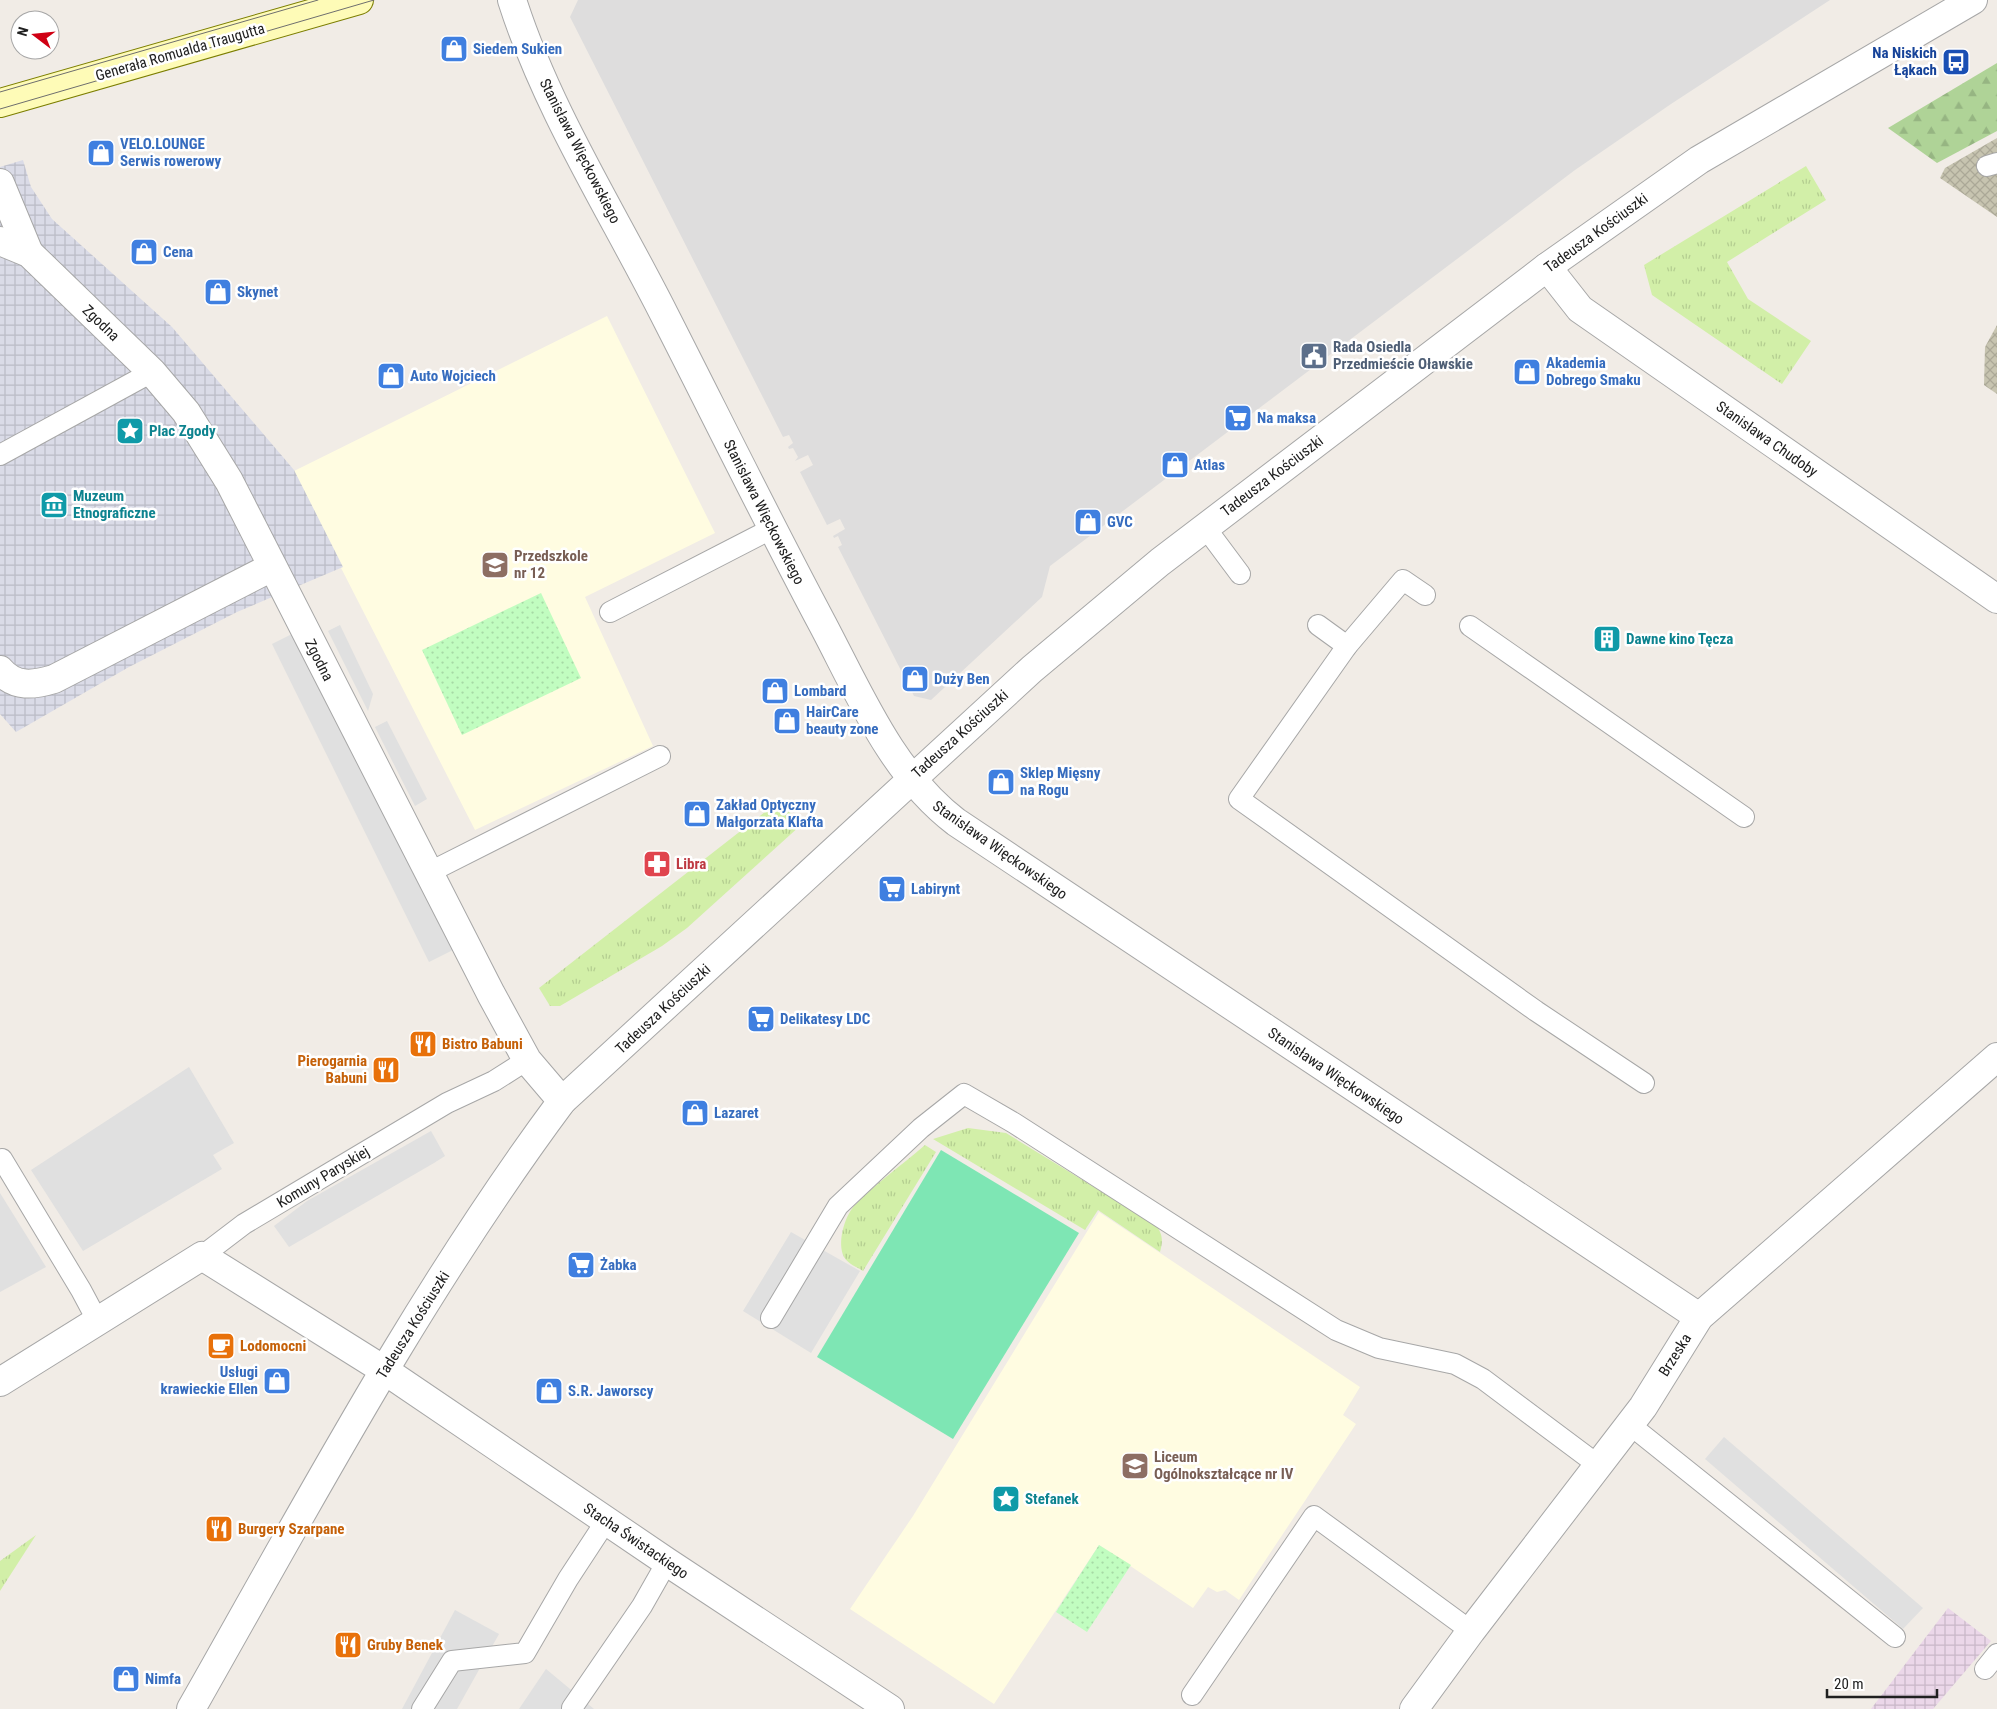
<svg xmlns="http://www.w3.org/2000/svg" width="1997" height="1709" viewBox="0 0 1997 1709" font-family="'Roboto Condensed',sans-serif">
	<defs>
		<pattern id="industrial-grid" width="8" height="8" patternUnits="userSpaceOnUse" patternTransform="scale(1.25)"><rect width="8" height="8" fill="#ebd7e9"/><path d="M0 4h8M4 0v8" fill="none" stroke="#c9b8c8"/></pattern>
		<pattern id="construction-cross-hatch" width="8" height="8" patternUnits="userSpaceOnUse" patternTransform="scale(1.25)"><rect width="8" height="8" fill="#c7c4b0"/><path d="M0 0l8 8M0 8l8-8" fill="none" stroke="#aba897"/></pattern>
		<pattern id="grass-tufts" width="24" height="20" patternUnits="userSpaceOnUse" patternTransform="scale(1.25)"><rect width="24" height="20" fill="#d2efa8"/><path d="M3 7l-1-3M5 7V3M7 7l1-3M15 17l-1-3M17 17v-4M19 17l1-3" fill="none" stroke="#b4cd90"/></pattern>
		<pattern id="forest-firs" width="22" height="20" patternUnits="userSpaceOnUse" patternTransform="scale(1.25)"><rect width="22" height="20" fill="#afd397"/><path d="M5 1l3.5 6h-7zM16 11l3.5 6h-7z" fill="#96b582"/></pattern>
		<pattern id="park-dots" width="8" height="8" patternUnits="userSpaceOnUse" patternTransform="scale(1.25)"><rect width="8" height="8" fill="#c1fdc0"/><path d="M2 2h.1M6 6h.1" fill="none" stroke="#a6d9a5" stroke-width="1.8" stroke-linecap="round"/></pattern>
		<pattern id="plaza-grid" width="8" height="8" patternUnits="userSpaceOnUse" patternTransform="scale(1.25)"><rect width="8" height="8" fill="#dadbe7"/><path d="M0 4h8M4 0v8" fill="none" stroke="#bbbcc6"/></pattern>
	</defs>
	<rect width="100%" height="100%" fill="#f1ece6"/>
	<polygon fill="#dedddd" points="578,0 1830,0 1671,104 1575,170 1050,566 1042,597 931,700 914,696 838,547 842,545 838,536 834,538 833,536 845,529 840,519 827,525 800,472 813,465 808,455 795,461 798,457 793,448 789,449 788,447 793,443 789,435 783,437 570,17"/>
	<polygon fill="url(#industrial-grid)" points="1948,1608 1991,1641 1933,1709 1871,1709"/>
	<g fill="#fffce1">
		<polygon points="607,316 715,533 585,597 653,746 475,830 292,472"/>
		<polygon points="1099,1212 1360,1387 1343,1415 1356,1424 1239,1600 1225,1590 1217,1592 1208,1587 1193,1608 1099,1545 994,1704 850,1609 913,1516"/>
	</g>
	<g fill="url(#construction-cross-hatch)">
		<polygon points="1997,138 1997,217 1940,178 1945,168"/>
		<polygon points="1997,325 1997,394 1984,385 1985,347"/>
	</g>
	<g fill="url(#grass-tufts)">
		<polygon points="1806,166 1826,200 1727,262 1748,299 1811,341 1782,384 1652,295 1644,265"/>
		<polygon points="779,801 801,825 687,928 662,946 560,1006 550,1006 539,988"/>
		<path d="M968,1128L1006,1133L1156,1225C1163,1235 1163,1241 1160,1252L1098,1210L1085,1230L933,1139Z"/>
		<path d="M925,1145L936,1152L863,1271C857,1267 848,1264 844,1257C837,1243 844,1218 854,1206C875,1184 902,1165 925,1145Z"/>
		<polygon points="36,1535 0,1591 0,1561"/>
	</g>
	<polygon fill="url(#forest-firs)" points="1997,63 1997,131 1937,163 1888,128"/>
	<g fill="url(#park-dots)">
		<polygon points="541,593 581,678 462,735 422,650"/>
		<polygon points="1099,1545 1131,1565 1087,1632 1056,1612"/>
	</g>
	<polygon fill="#7ee6b4" points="941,1150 1079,1233 953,1439 817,1357"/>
	<g fill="#e0e0e0">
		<polygon points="340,625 373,694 368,711 328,631"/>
		<polygon points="294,633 453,950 429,962 272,644"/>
		<polygon points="387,721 427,799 415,806 375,727"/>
		<polygon points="189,1067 234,1143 213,1155 222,1169 83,1251 31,1170"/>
		<polygon points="431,1131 445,1156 434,1163 289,1247 274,1226 307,1201"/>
		<polygon points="0,1193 46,1267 0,1292"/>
		<polygon points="791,1232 860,1271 811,1353 743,1311"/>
		<polygon points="1724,1437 1923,1608 1903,1629 1705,1459"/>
		<polygon points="455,1610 499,1634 457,1709 402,1709"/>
		<polygon points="546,1669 594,1709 519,1709"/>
	</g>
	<polygon fill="url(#plaza-grid)" points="23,160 31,187 52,219 172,327 294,470 343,567 237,612 129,667 16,732 0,714 0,167"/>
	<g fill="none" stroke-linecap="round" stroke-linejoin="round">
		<defs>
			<g id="service">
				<polyline points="1987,166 1997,163"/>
				<polyline points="0,455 152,372"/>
				<polyline points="1205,527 1240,574"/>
				<polyline points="1425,595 1403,580 1347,646 1239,799 1536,1011 1644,1083"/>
				<polyline points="610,612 773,528"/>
				<polyline points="1318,625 1347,646"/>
				<polyline points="1470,626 1744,817"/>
				<polyline points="428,873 660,756"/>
				<polyline points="2,1159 81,1290 97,1320"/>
				<polyline points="202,1256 244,1224 447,1103 494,1081 527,1060"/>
				<polyline points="771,1318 838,1206 921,1128 964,1094 1014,1123 1336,1330 1379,1348 1455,1364 1483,1379 1598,1465"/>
				<polyline points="1629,1424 1895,1637"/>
				<polyline points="1985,1669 1997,1654"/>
				<polyline points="1192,1695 1314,1516 1471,1631"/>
				<polyline points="572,1708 642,1606 667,1562"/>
				<polyline points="422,1709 452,1661 525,1653 568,1579 606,1521"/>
			</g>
			<g id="minor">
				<path d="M512,0C547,110 612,211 664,314C717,418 768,522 823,625C860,695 892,773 956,822L1699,1317"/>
				<polyline points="0,183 29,253"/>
				<polyline points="0,241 29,253 152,372 186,412 229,481 491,994 527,1060 562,1101"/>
				<polyline points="1547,267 1580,309 1997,599"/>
				<path d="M0,670C15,688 34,685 54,679L272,567"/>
				<polyline points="384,1370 667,1562 890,1709"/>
				<polyline points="1414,1709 1471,1631 1643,1407 1699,1317 1997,1057"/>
			</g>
			<g id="tertiary">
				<polyline points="0,1382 202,1256 384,1370"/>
				<path d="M191,1709C308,1503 420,1292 562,1101L1032,669L1160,562L1547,267L1699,160L1973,0"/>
			</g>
			<polyline id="secondary" points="0,103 359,0"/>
		</defs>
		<use href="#service" stroke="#a7a7a7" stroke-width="22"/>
		<use href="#minor" stroke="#a7a7a7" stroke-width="30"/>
		<use href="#tertiary" stroke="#a7a7a7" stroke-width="30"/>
		<use href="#secondary" stroke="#7c7e00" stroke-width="30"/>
		<use href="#service" stroke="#fff" stroke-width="20"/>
		<use href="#minor" stroke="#fff" stroke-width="28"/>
		<use href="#tertiary" stroke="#fff" stroke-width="28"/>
		<use href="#secondary" stroke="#fefbb7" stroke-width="28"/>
		<g stroke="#6e6e6e" stroke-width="1">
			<polyline points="0,92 318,0"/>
			<polyline points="0,109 374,0"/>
		</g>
	</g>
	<defs>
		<symbol id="shop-square" viewBox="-11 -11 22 22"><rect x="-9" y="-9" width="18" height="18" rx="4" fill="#3f7fe0" stroke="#fff"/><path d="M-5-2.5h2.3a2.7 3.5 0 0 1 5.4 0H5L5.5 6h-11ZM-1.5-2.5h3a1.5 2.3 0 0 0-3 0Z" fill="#fff"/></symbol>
		<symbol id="bus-square" viewBox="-11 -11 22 22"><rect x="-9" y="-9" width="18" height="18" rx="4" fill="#1a4fb4" stroke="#fff"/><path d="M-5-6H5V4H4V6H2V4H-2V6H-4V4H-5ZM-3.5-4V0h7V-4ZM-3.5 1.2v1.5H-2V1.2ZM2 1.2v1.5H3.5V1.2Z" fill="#fff"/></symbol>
		<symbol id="civic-square" viewBox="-11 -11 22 22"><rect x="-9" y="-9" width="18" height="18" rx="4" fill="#5c6f8a" stroke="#fff"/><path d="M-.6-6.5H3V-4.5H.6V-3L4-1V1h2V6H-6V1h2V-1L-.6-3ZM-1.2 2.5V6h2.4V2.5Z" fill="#fff"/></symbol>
		<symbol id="supermarket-square" viewBox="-11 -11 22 22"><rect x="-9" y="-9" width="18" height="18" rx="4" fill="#3f7fe0" stroke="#fff"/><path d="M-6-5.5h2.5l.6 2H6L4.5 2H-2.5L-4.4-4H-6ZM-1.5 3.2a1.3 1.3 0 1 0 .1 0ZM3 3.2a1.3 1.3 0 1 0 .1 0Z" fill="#fff"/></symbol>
		<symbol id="sight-square" viewBox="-11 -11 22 22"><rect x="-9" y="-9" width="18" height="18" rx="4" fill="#0f9aa8" stroke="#fff"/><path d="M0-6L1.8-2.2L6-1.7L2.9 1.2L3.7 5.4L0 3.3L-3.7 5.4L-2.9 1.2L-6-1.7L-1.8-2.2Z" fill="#fff"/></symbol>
		<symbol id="museum-square" viewBox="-11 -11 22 22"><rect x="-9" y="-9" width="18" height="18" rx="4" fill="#0f9aa8" stroke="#fff"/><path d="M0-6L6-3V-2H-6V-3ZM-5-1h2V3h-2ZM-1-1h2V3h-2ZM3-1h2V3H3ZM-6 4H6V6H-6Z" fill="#fff"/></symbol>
		<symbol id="school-square" viewBox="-11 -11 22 22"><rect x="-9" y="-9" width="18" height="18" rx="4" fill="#8d6e63" stroke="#fff"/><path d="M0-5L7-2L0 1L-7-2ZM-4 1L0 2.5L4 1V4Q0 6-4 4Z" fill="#fff"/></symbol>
		<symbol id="building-square" viewBox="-11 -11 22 22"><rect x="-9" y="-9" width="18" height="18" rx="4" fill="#0f9aa8" stroke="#fff"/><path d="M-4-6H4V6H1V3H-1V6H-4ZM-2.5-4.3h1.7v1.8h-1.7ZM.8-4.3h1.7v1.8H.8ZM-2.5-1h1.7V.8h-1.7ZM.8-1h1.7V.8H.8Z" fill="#fff"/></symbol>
		<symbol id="pharmacy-square" viewBox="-11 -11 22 22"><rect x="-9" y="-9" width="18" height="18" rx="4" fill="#e0444e" stroke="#fff"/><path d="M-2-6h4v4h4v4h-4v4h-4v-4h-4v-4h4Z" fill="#fff"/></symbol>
		<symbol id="restaurant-square" viewBox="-11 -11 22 22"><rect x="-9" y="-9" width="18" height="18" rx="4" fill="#e8710a" stroke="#fff"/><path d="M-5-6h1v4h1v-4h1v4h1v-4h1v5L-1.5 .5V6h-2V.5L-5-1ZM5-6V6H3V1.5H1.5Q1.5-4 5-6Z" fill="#fff"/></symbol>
		<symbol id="cafe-square" viewBox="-11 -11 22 22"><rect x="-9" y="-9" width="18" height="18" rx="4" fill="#e8710a" stroke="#fff"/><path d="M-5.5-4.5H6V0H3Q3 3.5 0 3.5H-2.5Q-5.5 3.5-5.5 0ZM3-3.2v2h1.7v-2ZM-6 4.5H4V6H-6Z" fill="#fff"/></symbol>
	</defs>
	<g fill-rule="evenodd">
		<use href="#shop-square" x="438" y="33" width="32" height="32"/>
		<use href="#bus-square" x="1940" y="46" width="32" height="32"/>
		<use href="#shop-square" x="85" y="137" width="32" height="32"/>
		<use href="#shop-square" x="128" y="236" width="32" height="32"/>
		<use href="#shop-square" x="202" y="276" width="32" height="32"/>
		<use href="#civic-square" x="1298" y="340" width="32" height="32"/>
		<use href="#shop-square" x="1511" y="356" width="32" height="32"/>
		<use href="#shop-square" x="375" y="360" width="32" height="32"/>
		<use href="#supermarket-square" x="1222" y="402" width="32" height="32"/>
		<use href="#sight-square" x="114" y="415" width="32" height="32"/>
		<use href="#shop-square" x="1159" y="449" width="32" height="32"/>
		<use href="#museum-square" x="38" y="489" width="32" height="32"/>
		<use href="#shop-square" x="1072" y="506" width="32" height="32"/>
		<use href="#school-square" x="479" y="549" width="32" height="32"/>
		<use href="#building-square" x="1591" y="623" width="32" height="32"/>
		<use href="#shop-square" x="899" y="663" width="32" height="32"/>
		<use href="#shop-square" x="759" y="675" width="32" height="32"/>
		<use href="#shop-square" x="771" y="705" width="32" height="32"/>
		<use href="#shop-square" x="985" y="766" width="32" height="32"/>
		<use href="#shop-square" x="681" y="798" width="32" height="32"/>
		<use href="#pharmacy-square" x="641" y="848" width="32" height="32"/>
		<use href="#supermarket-square" x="876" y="873" width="32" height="32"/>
		<use href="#supermarket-square" x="745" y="1003" width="32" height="32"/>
		<use href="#restaurant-square" x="407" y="1028" width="32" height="32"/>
		<use href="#restaurant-square" x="370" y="1054" width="32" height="32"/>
		<use href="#shop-square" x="679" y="1097" width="32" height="32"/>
		<use href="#supermarket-square" x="565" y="1249" width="32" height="32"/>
		<use href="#cafe-square" x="205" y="1330" width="32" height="32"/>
		<use href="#shop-square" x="261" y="1365" width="32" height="32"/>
		<use href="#shop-square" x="533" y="1375" width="32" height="32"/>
		<use href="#school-square" x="1119" y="1450" width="32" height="32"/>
		<use href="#sight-square" x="990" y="1483" width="32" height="32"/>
		<use href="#restaurant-square" x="203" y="1513" width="32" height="32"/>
		<use href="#restaurant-square" x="332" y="1629" width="32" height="32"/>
		<use href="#shop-square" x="110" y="1663" width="32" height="32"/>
	</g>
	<g text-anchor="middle" stroke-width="5" stroke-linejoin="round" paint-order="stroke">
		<g font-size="15" font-weight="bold" fill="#366cbe" stroke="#fff" text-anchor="start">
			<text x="473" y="54">Siedem Sukien</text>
			<text x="120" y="149">VELO.LOUNGE<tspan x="120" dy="17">Serwis rowerowy</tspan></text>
			<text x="163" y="257">Cena</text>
			<text x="237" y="297">Skynet</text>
			<text x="1546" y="368">Akademia<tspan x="1546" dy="17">Dobrego Smaku</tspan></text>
			<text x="410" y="381">Auto Wojciech</text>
			<text x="1257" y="423">Na maksa</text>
			<text x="1194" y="470">Atlas</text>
			<text x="1107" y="527">GVC</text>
			<text x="934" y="684">Duży Ben</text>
			<text x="794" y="696">Lombard</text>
			<text x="806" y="717">HairCare<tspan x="806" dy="17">beauty zone</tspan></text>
			<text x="1020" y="778">Sklep Mięsny<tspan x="1020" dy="17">na Rogu</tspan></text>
			<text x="716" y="810">Zakład Optyczny<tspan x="716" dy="17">Małgorzata Klafta</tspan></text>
			<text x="911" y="894">Labirynt</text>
			<text x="780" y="1024">Delikatesy LDC</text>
			<text x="714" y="1118">Lazaret</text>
			<text x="600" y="1270">Żabka</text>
			<text x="258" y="1377" text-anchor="end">Usługi<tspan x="258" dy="17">krawieckie Ellen</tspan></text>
			<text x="568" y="1396">S.R. Jaworscy</text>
			<text x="145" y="1684">Nimfa</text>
		</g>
		<g font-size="15" fill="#202020" stroke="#fff">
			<text transform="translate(180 52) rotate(-16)" y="5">Generała Romualda Traugutta</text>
			<text transform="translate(580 151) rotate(63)" y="5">Stanisława Więckowskiego</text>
			<text transform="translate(1596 233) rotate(-36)" y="5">Tadeusza Kościuszki</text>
			<text transform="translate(101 323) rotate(44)" y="5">Zgodna</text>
			<text transform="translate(1767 439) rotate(35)" y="5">Stanisława Chudoby</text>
			<text transform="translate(1272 476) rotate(-37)" y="5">Tadeusza Kościuszki</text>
			<text transform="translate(764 512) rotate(63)" y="5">Stanisława Więckowskiego</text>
			<text transform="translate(319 660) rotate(63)" y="5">Zgodna</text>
			<text transform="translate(960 734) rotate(-42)" y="5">Tadeusza Kościuszki</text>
			<text transform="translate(1000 850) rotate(35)" y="5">Stanisława Więckowskiego</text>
			<text transform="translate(663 1009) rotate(-43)" y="5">Tadeusza Kościuszki</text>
			<text transform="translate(1336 1076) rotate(34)" y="5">Stanisława Więckowskiego</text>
			<text transform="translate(323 1177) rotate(-31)" y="5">Komuny Paryskiej</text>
			<text transform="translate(413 1325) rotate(-58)" y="5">Tadeusza Kościuszki</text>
			<text transform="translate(1675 1355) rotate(-58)" y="5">Brzeska</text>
			<text transform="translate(636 1541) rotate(34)" y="5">Stacha Świstackiego</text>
		</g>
		<g font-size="15" font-weight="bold" fill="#164399" stroke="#fff" text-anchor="end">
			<text x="1937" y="58">Na Niskich<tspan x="1937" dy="17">Łąkach</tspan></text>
		</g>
		<g font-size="15" font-weight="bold" fill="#4e5e75" stroke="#fff" text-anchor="start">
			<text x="1333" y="352">Rada Osiedla<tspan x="1333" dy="17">Przedmieście Oławskie</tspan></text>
		</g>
		<g font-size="15" font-weight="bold" fill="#0d838f" stroke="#fff" text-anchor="start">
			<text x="149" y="436">Plac Zgody</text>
			<text x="73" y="501">Muzeum<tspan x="73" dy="17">Etnograficzne</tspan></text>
			<text x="1626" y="644">Dawne kino Tęcza</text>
			<text x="1025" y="1504">Stefanek</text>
		</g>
		<g font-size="15" font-weight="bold" fill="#785e54" stroke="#fff" text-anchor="start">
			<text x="514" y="561">Przedszkole<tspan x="514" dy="17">nr 12</tspan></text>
			<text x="1154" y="1462">Liceum<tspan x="1154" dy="17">Ogólnokształcące nr IV</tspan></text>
		</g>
		<g font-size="15" font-weight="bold" fill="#be3a42" stroke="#fff" text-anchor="start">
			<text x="676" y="869">Libra</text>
		</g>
		<g font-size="15" font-weight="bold" fill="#c56008" stroke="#fff" text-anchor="start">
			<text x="442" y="1049">Bistro Babuni</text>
			<text x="367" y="1066" text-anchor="end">Pierogarnia<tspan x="367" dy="17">Babuni</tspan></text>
			<text x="240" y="1351">Lodomocni</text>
			<text x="238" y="1534">Burgery Szarpane</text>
			<text x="367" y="1650">Gruby Benek</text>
		</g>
	</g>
	<g transform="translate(35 35) rotate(286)"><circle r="24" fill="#ffffff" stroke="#a6a6a6"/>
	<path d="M0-4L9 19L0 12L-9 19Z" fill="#d00014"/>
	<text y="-8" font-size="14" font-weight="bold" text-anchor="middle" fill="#202020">N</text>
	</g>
	<path d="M1827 1689v8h110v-8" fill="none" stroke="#202020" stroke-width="2.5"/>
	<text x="1834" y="1689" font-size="15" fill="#202020" stroke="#ffffff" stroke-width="4" paint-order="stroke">20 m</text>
</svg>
